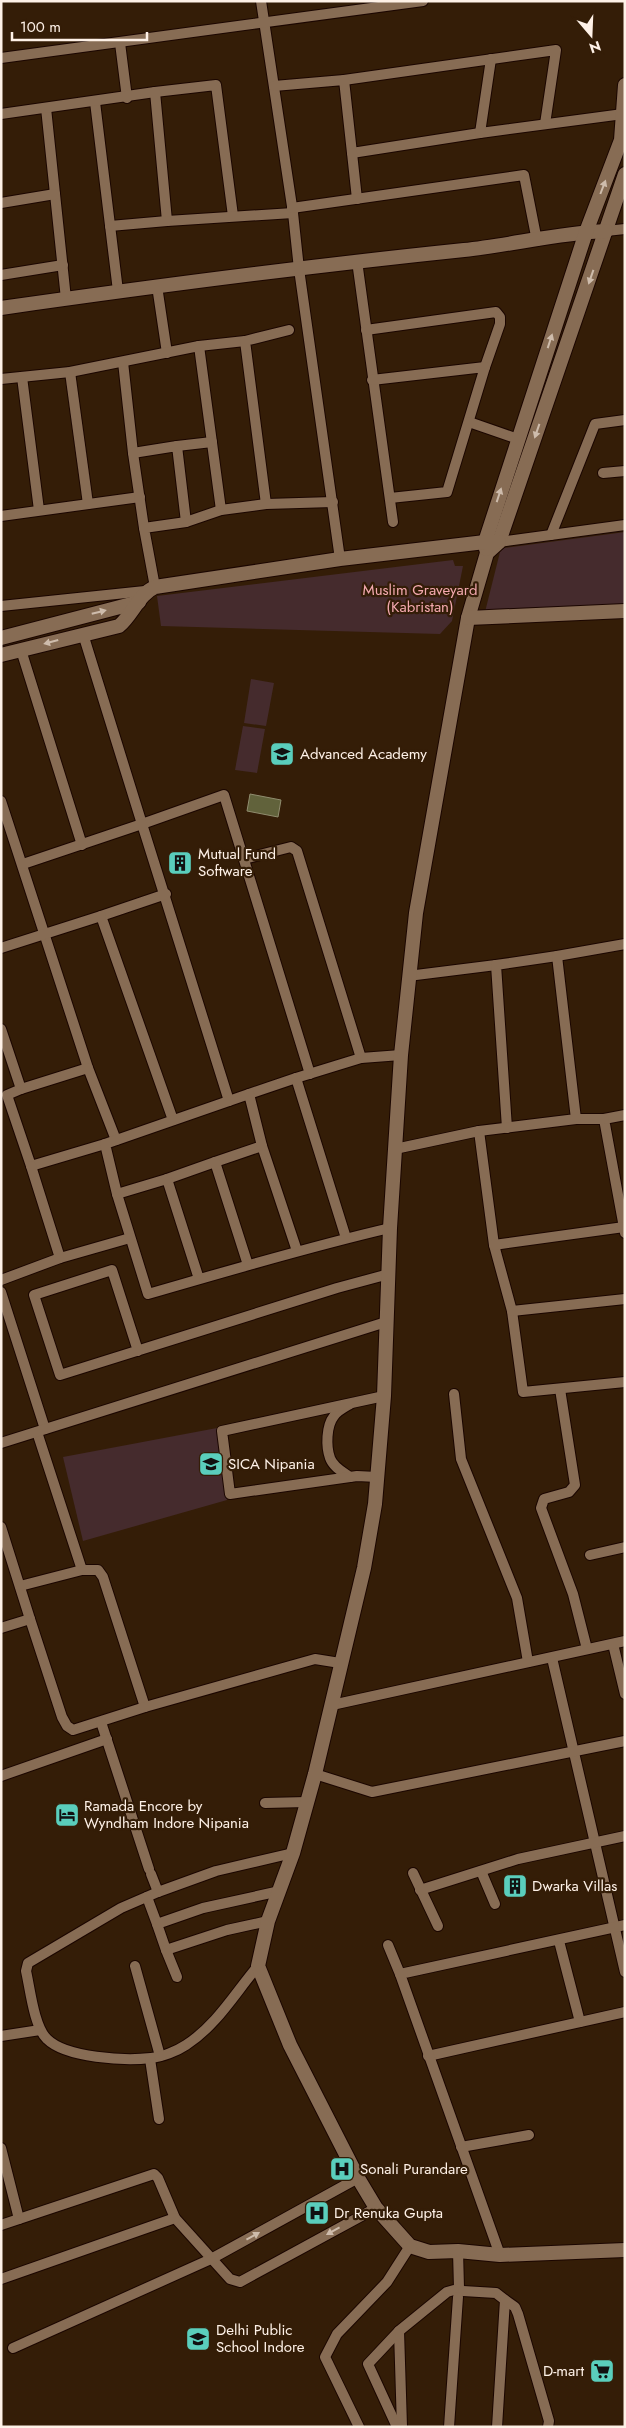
<svg xmlns="http://www.w3.org/2000/svg" width="626" height="2428" viewBox="0 0 626 2428" font-family="Jost,sans-serif">
	<rect width="100%" height="100%" fill="#341d07"/>
	<g fill="#452b2d">
		<polygon points="625,532 625,605 485,612 500,552 504,548"/>
		<polygon points="453,560 455,566 463,566 452,621 440,634 161,626 157,596"/>
		<polygon points="251,679 274,683 266,726 244,723"/>
		<polygon points="243,726 265,729 257,773 235,770"/>
		<polygon points="217,1428 227,1500 83,1541 63,1457"/>
	</g>
	<polygon fill="#61623b" stroke="#908d6f" points="250,794 281,800 278,817 247,811"/>
	<g fill="none" stroke-linecap="round" stroke-linejoin="round">
		<defs>
			<g id="street">
				<polyline points="261,1 293,213 299,269 340,559"/>
				<polyline points="120,43 127,98"/>
				<polyline points="1,58 423,1"/>
				<polyline points="344,80 556,50 545,124"/>
				<polyline points="274,86 344,80 352,153 480,133 623,114"/>
				<polyline points="155,92 216,85 233,216"/>
				<polyline points="95,102 118,291"/>
				<polyline points="46,108 66,299"/>
				<polyline points="1,114 155,92 167,221 293,213"/>
				<polyline points="480,133 491,59"/>
				<polyline points="352,153 357,199"/>
				<polyline points="1,203 55,194"/>
				<polyline points="292,208 524,175 537,241"/>
				<polyline points="110,226 167,221"/>
				<polyline points="606,231 625,229"/>
				<polyline points="357,261 393,522"/>
				<polyline points="1,275 63,265"/>
				<polyline points="157,286 167,353"/>
				<polyline points="366,330 496,312 500,317 500,324 485,367"/>
				<polyline points="199,346 221,510"/>
				<polyline points="123,362 133,453"/>
				<polyline points="70,372 88,504"/>
				<polyline points="22,377 39,510"/>
				<polyline points="1,379 70,372 199,346 245,341"/>
				<polyline points="372,380 485,367 447,492 390,498"/>
				<polyline points="469,422 518,439"/>
				<polyline points="177,446 212,442"/>
				<polyline points="603,473 625,471"/>
				<polyline points="266,504 245,341 289,330"/>
				<polyline points="1,516 140,497"/>
				<polyline points="144,528 133,453 177,446 186,522"/>
				<polyline points="551,535 595,424 625,420"/>
				<polyline points="499,542 625,525"/>
				<polyline points="155,587 144,528 186,522 221,510 266,504 333,502"/>
				<polyline points="1,606 145,591"/>
				<polyline points="83,634 142,824 224,795 310,1074"/>
				<polyline points="21,650 82,845"/>
				<polyline points="1,801 88,1068 116,1140"/>
				<polyline points="244,859 291,847 297,851 361,1058 296,1078"/>
				<polyline points="23,864 142,824 229,1101"/>
				<polyline points="166,894 101,916 173,1120"/>
				<polyline points="1,948 101,916"/>
				<polyline points="408,976 496,965"/>
				<polyline points="1,1029 21,1089 7,1095 31,1166 105,1144"/>
				<polyline points="361,1058 401,1055"/>
				<polyline points="21,1089 88,1068"/>
				<polyline points="249,1094 296,1078 346,1238"/>
				<polyline points="625,1115 604,1119 625,1233"/>
				<polyline points="576,1119 604,1119"/>
				<polyline points="507,1128 496,965 557,956"/>
				<polyline points="479,1131 494,1245 512,1311 523,1392 625,1382"/>
				<polyline points="395,1149 479,1131 576,1119 557,956 625,944"/>
				<polyline points="215,1162 262,1146 297,1251"/>
				<polyline points="31,1166 60,1258"/>
				<polyline points="167,1179 215,1162 248,1265"/>
				<polyline points="117,1194 105,1144 249,1094 262,1146"/>
				<polyline points="494,1245 624,1227"/>
				<path d="M199,1279L167,1179L117,1194L148,1294C228,1271 308,1247 390,1228"/>
				<polyline points="1,1280 60,1258 130,1238"/>
				<polyline points="1,1292 45,1429"/>
				<polyline points="512,1311 625,1299"/>
				<polyline points="138,1351 112,1270 34,1295 60,1375 337,1288 389,1274"/>
				<polyline points="560,1389 575,1485 569,1492 544,1499 541,1508 573,1594 587,1649"/>
				<polyline points="454,1394 461,1459 517,1598 528,1662"/>
				<path d="M350,1404C345,1407 337,1411 334,1416C326,1426 326,1447 330,1458C333,1467 343,1472 350,1477"/>
				<polyline points="37,1432 82,1570"/>
				<polyline points="1,1443 386,1322"/>
				<polyline points="377,1477 357,1476 230,1494 222,1431 384,1396"/>
				<polyline points="1,1527 30,1619"/>
				<polyline points="590,1555 625,1547"/>
				<polyline points="20,1586 82,1570 98,1570 103,1577 145,1707"/>
				<polyline points="1,1628 30,1619 62,1717 67,1726 73,1730 145,1707 315,1659 340,1663"/>
				<polyline points="613,1644 625,1694"/>
				<polyline points="552,1658 625,1972"/>
				<polyline points="332,1705 625,1641"/>
				<polyline points="101,1722 149,1869"/>
				<polyline points="315,1774 372,1792 625,1741"/>
				<polyline points="1,1776 107,1739"/>
				<polyline points="265,1803 307,1802"/>
				<polyline points="481,1871 495,1904"/>
				<polyline points="413,1873 438,1926"/>
				<polyline points="151,1874 158,1892"/>
				<polyline points="420,1890 518,1859 625,1836"/>
				<polyline points="147,1897 157,1924"/>
				<polyline points="268,1921 227,1930 166,1950 157,1924 203,1908 280,1891"/>
				<polyline points="559,1941 580,2022"/>
				<polyline points="388,1945 400,1974"/>
				<polyline points="166,1950 177,1977"/>
				<polyline points="135,1966 160,2056"/>
				<path d="M258,1966C235,1993 217,2025 186,2045C177,2051 162,2057 151,2058C125,2061 66,2058 47,2039C34,2027 30,1988 26,1971L28,1963L121,1908L158,1892L216,1871L293,1853"/>
				<polyline points="1,2036 40,2030"/>
				<polyline points="428,2056 625,2012"/>
				<polyline points="150,2059 159,2119"/>
				<polyline points="461,2147 529,2135"/>
				<polyline points="1,2148 19,2219"/>
				<polyline points="1,2225 154,2174 158,2178 175,2218 230,2279 240,2282 376,2208"/>
				<polyline points="458,2251 459,2288"/>
				<polyline points="500,2255 400,1974 625,1925"/>
				<polyline points="1,2279 175,2218"/>
				<polyline points="463,2291 496,2293 505,2300 497,2427"/>
				<polyline points="505,2300 515,2307 518,2314 549,2421 548,2427"/>
				<polyline points="399,2331 402,2427"/>
				<polyline points="13,2348 211,2259 358,2178"/>
				<polyline points="359,2427 325,2357 337,2334 387,2282 410,2246"/>
				<polyline points="397,2427 368,2364 399,2331 447,2292 454,2290"/>
				<polyline points="449,2427 458,2297"/>
			</g>
			<g id="secondary">
				<polyline points="625,174 499,542 487,553 468,618 416,913 401,1055 390,1228 384,1396 375,1504 364,1568 315,1774 293,1853 268,1921 258,1966 290,2045 358,2178 376,2208 410,2246 429,2252 458,2251 500,2255 625,2250"/>
				<path d="M1,308C155,286 309,266 464,250C511,245 559,233 606,231"/>
				<polyline points="486,549 485,542 586,232 621,140 625,85"/>
				<polyline points="468,618 625,611"/>
				<polyline points="1,638 139,602"/>
				<path d="M1,655L119,626C133,614 139,594 155,587L340,559L485,542H499"/>
			</g>
		</defs>
		<use href="#street" stroke="#1b0600" stroke-width="12"/>
		<use href="#secondary" stroke="#1b0600" stroke-width="16"/>
		<use href="#street" stroke="#876c54" stroke-width="10"/>
		<use href="#secondary" stroke="#876c54" stroke-width="14"/>
	</g>
	<defs><path id="oneway-solid" d="M-6-.8H1V-3.2L6.5 0L1 3.2V.8H-6Z" transform="scale(1.25)"/></defs>
	<g fill="#cebcac">
		<use href="#oneway-solid" transform="translate(603 187) rotate(-69)"/>
		<use href="#oneway-solid" transform="translate(591 277) rotate(109)"/>
		<use href="#oneway-solid" transform="translate(550 341) rotate(-72)"/>
		<use href="#oneway-solid" transform="translate(537 431) rotate(109)"/>
		<use href="#oneway-solid" transform="translate(499 495) rotate(-72)"/>
		<use href="#oneway-solid" transform="translate(99 612) rotate(-14)"/>
		<use href="#oneway-solid" transform="translate(51 642) rotate(165)"/>
		<use href="#oneway-solid" transform="translate(333 2231) rotate(151)"/>
		<use href="#oneway-solid" transform="translate(253 2236) rotate(-29)"/>
	</g>
	<defs>
		<symbol id="university-square" viewBox="-11 -11 22 22"><rect x="-9" y="-9" width="18" height="18" rx="4" fill="#5acebc" stroke="#341d07"/><path d="M0-5L7-2L0 1L-7-2ZM-4 1L0 2.5L4 1V4Q0 6-4 4Z" fill="#111"/></symbol>
		<symbol id="building-square" viewBox="-11 -11 22 22"><rect x="-9" y="-9" width="18" height="18" rx="4" fill="#5acebc" stroke="#341d07"/><path d="M-4-6H4V6H1V3H-1V6H-4ZM-2.5-4.3h1.7v1.8h-1.7ZM.8-4.3h1.7v1.8H.8ZM-2.5-1h1.7V.8h-1.7ZM.8-1h1.7V.8H.8Z" fill="#111"/></symbol>
		<symbol id="hotel-square" viewBox="-11 -11 22 22"><rect x="-9" y="-9" width="18" height="18" rx="4" fill="#5acebc" stroke="#341d07"/><path d="M-6-4.5h1.5V1H6V5H4.5V3h-9V5H-6ZM-4 0a1.8 1.8 0 1 1 3.6 0ZM.5 0V-2.5h3Q6-2.5 6 0Z" fill="#111"/></symbol>
		<symbol id="hospital-square" viewBox="-11 -11 22 22"><rect x="-9" y="-9" width="18" height="18" rx="4" fill="#5acebc" stroke="#341d07"/><path d="M-5-5h3v3.5h4V-5h3V5h-3V1.5h-4V5h-3Z" fill="#111"/></symbol>
		<symbol id="school-square" viewBox="-11 -11 22 22"><rect x="-9" y="-9" width="18" height="18" rx="4" fill="#5acebc" stroke="#341d07"/><path d="M0-5L7-2L0 1L-7-2ZM-4 1L0 2.5L4 1V4Q0 6-4 4Z" fill="#111"/></symbol>
		<symbol id="supermarket-square" viewBox="-11 -11 22 22"><rect x="-9" y="-9" width="18" height="18" rx="4" fill="#5acebc" stroke="#341d07"/><path d="M-6-5.5h2.5l.6 2H6L4.5 2H-2.5L-4.4-4H-6ZM-1.5 3.2a1.3 1.3 0 1 0 .1 0ZM3 3.2a1.3 1.3 0 1 0 .1 0Z" fill="#111"/></symbol>
	</defs>
	<g fill-rule="evenodd">
		<use href="#university-square" x="268" y="740" width="28" height="28"/>
		<use href="#building-square" x="166" y="849" width="28" height="28"/>
		<use href="#university-square" x="197" y="1450" width="28" height="28"/>
		<use href="#hotel-square" x="53" y="1801" width="28" height="28"/>
		<use href="#building-square" x="501" y="1872" width="28" height="28"/>
		<use href="#hospital-square" x="328" y="2155" width="28" height="28"/>
		<use href="#hospital-square" x="303" y="2199" width="28" height="28"/>
		<use href="#school-square" x="184" y="2325" width="28" height="28"/>
		<use href="#supermarket-square" x="588" y="2357" width="28" height="28"/>
	</g>
	<g text-anchor="middle" stroke-width="4.5" stroke-linejoin="round" paint-order="stroke">
		<g font-size="15" fill="#f3a9af" stroke="#341d07">
			<text x="420" y="595">Muslim Graveyard<tspan x="420" dy="17">(Kabristan)</tspan></text>
		</g>
		<g font-size="15" fill="#fef1e7" stroke="#341d07" text-anchor="start">
			<text x="300" y="759">Advanced Academy</text>
			<text x="198" y="859">Mutual Fund<tspan x="198" dy="17">Software</tspan></text>
			<text x="228" y="1469">SICA Nipania</text>
			<text x="84" y="1811">Ramada Encore by<tspan x="84" dy="17">Wyndham Indore Nipania</tspan></text>
			<text x="532" y="1891">Dwarka Villas</text>
			<text x="360" y="2174">Sonali Purandare</text>
			<text x="334" y="2218">Dr Renuka Gupta</text>
			<text x="216" y="2335">Delhi Public<tspan x="216" dy="17">School Indore</tspan></text>
			<text x="584" y="2376" text-anchor="end">D-mart</text>
		</g>
	</g>
	<rect width="626" height="2428" fill="none" stroke="#fef1e7" stroke-width="5"/>
	<g transform="translate(591 35) rotate(161)" stroke="#341d07" stroke-width="4" paint-order="stroke">
	<path d="M0-4L9 19L0 12L-9 19Z" fill="#fef1e7"/>
	<text y="-8" font-size="14" font-weight="bold" text-anchor="middle" fill="#fef1e7">N</text>
	</g>
	<path d="M12 32v8h135v-8" fill="none" stroke="#fef1e7" stroke-width="2.5"/>
	<text x="20" y="32" font-size="15" fill="#fef1e7" stroke="#341d07" stroke-width="4" paint-order="stroke">100 m</text>
</svg>
